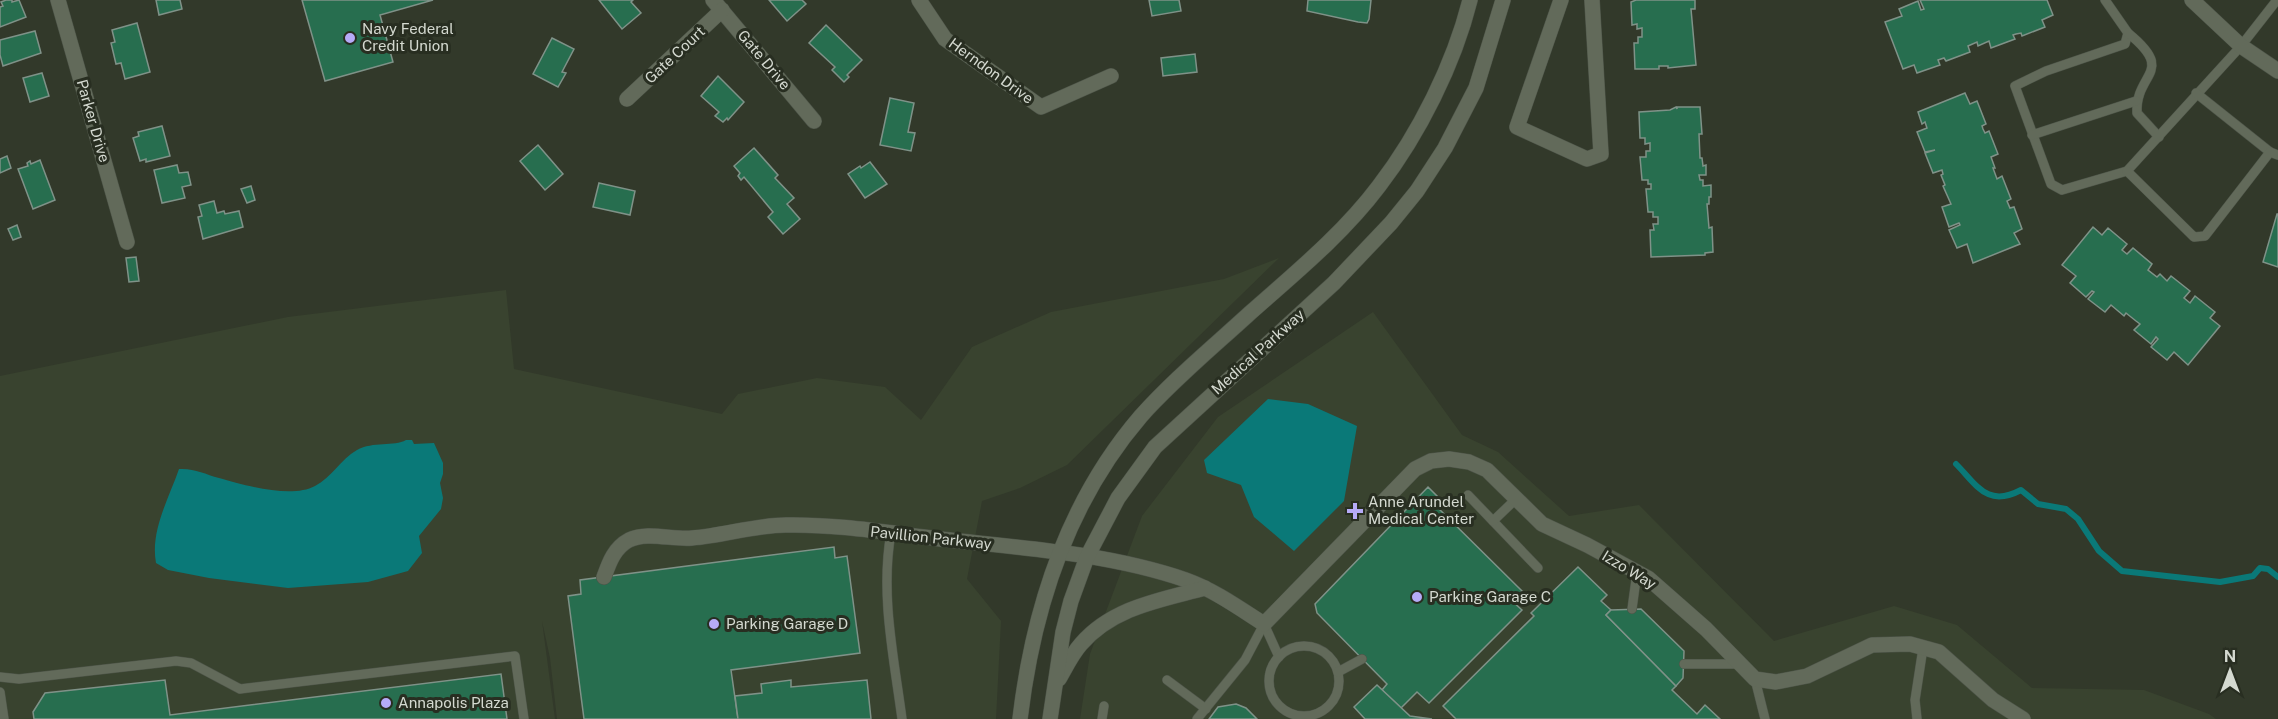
<svg xmlns="http://www.w3.org/2000/svg" width="2278" height="719" viewBox="0 0 2278 719" font-family="'Public Sans',sans-serif">
	<rect width="100%" height="100%" fill="#32392a"/>
	<g fill="#39432f">
		<polygon points="1279,258 1067,465 1020,488 982,501 967,579 1001,621 996,719 557,719 550,658 542,621 555,719 0,719 0,376 288,317 506,290 514,369 722,414 738,394 817,378 885,387 921,420 972,347 1051,312 1224,279"/>
		<polygon points="1373,312 1462,435 1498,452 1569,516 1639,505 1774,641 1894,606 1957,625 2032,688 2144,690 2209,714 2216,719 1080,719 1090,654 1142,516 1218,417"/>
	</g>
	<g fill="#0a7978">
		<polygon points="1268,399 1308,404 1357,426 1344,501 1294,551 1254,517 1241,485 1207,473 1204,460"/>
		<path d="M406,440H412L414,444L434,443L443,463V474L440,483L443,498L441,509L419,536L422,553L408,571L368,582L288,588L209,578L168,570L156,563C150,531 169,498 179,469C194,468 205,474 219,478C244,485 291,499 315,486C331,478 341,459 357,450C373,441 394,447 406,440Z"/>
	</g>
	<g fill="none" stroke-linecap="round" stroke-linejoin="round">
		<path stroke="#0a7978" stroke-width="6" d="M1956,464C1977,485 1987,508 2021,490L2038,504L2066,509L2078,519L2099,551L2122,571L2220,582L2253,576L2260,568L2268,569L2278,577"/>
	</g>
	<g fill="#276e4f" stroke="#7f9288" stroke-width="1.5">
		<polygon points="6,0 12,0 12,2 19,0 26,17 0,27 0,7 3,6 1,2"/>
		<polygon points="156,0 180,0 182,9 159,15"/>
		<polygon points="302,0 433,0 380,15 393,62 325,81"/>
		<polygon points="599,0 633,0 631,2 641,13 622,29"/>
		<polygon points="769,0 802,0 806,4 787,21"/>
		<polygon points="1149,0 1179,0 1181,11 1152,16"/>
		<polygon points="1308,0 1371,0 1369,19 1367,23 1358,22 1307,11"/>
		<polygon points="1636,0 1695,0 1695,9 1691,9 1696,65 1668,68 1668,66 1659,66 1659,69 1635,69 1634,43 1638,43 1638,37 1642,37 1642,28 1637,29 1637,24 1632,25 1631,2"/>
		<polygon points="1920,0 2047,0 2053,15 2042,20 2045,27 2022,36 2021,33 2016,34 2013,35 2015,39 1991,48 1989,41 1978,46 1977,42 1968,46 1970,52 1946,61 1944,58 1938,60 1940,65 1917,73 1914,65 1903,69 1885,22 1902,16 1899,9 1918,1 1921,10 1924,9"/>
		<polygon points="137,23 150,72 125,79 121,63 116,64 111,43 115,42 112,30"/>
		<polygon points="826,25 862,60 847,75 849,77 844,82 832,70 835,67 809,43"/>
		<polygon points="35,31 41,53 3,66 0,55 0,40"/>
		<polygon points="552,38 574,49 562,72 566,73 558,87 533,74"/>
		<polygon points="1195,54 1197,72 1163,76 1161,58"/>
		<polygon points="42,73 49,96 30,102 23,78"/>
		<polygon points="718,76 744,102 728,120 727,118 723,122 715,116 719,112 701,96"/>
		<polygon points="1965,93 1970,104 1977,101 1986,124 1982,126 1983,129 1985,133 1989,131 1998,154 1991,157 1995,168 1993,168 1997,179 2002,176 2011,199 2007,201 2010,208 2014,207 2022,229 2014,233 2020,244 1973,263 1967,244 1957,248 1949,230 1960,225 1959,223 1949,227 1942,207 1951,204 1943,186 1945,185 1941,175 1943,174 1942,170 1933,173 1925,153 1935,150 1925,152 1917,132 1927,128 1925,122 1922,124 1918,112"/>
		<polygon points="890,98 914,103 908,132 915,133 911,151 880,145"/>
		<polygon points="1676,107 1677,109 1677,107 1700,107 1702,134 1699,134 1700,158 1702,158 1703,166 1706,165 1706,175 1699,175 1700,180 1703,180 1703,186 1711,185 1711,197 1709,197 1709,204 1707,204 1709,228 1712,227 1713,252 1705,253 1705,255 1651,257 1650,230 1654,230 1653,224 1658,224 1658,217 1653,217 1653,212 1648,212 1646,189 1651,189 1651,184 1648,184 1648,180 1642,180 1640,157 1646,157 1646,151 1650,151 1650,143 1645,144 1645,138 1640,138 1639,112 1670,110"/>
		<polygon points="162,126 170,156 146,162 146,159 140,161 133,138 139,136 138,132"/>
		<polygon points="538,145 563,174 545,190 520,161"/>
		<polygon points="754,148 778,175 775,178 794,198 787,204 800,219 783,234 768,217 773,212 744,177 741,180 738,176 740,173 734,166"/>
		<polygon points="7,156 11,168 0,173 0,159"/>
		<polygon points="40,160 55,200 33,209 18,169 28,166 27,163 30,161 31,164"/>
		<polygon points="870,162 887,184 865,198 848,174 860,166 861,168"/>
		<polygon points="177,165 179,173 188,172 191,185 182,187 185,198 162,203 154,170"/>
		<polygon points="599,183 635,191 630,215 593,207"/>
		<polygon points="251,186 255,200 247,203 241,189"/>
		<polygon points="214,201 217,213 224,211 225,214 239,211 243,227 203,239 198,217 202,216 199,205"/>
		<polygon points="2277,214 2278,214 2278,267 2263,262"/>
		<polygon points="17,225 21,237 13,240 8,229"/>
		<polygon points="2093,227 2102,235 2108,228 2127,244 2122,250 2127,254 2133,248 2152,264 2148,270 2157,277 2160,274 2167,281 2171,276 2190,291 2184,298 2190,303 2195,296 2215,312 2210,318 2220,326 2188,365 2174,352 2167,360 2151,347 2158,339 2156,337 2151,344 2134,330 2140,324 2136,321 2126,313 2124,316 2111,305 2105,312 2088,299 2094,292 2092,291 2086,297 2070,283 2076,276 2062,265"/>
		<polygon points="136,257 139,281 129,282 126,258"/>
		<polygon points="1428,487 1438,497 1432,502 1522,591 1512,601 1522,610 1429,703 1417,692 1401,708 1382,690 1387,684 1317,613 1315,604"/>
		<polygon points="834,547 835,558 847,556 860,653 731,670 738,719 584,719 568,596 581,594 580,580"/>
		<polygon points="1578,567 1607,595 1601,601 1611,610 1606,615 1676,686 1672,690 1697,714 1705,705 1720,719 1456,719 1443,706 1534,616 1531,613"/>
		<polygon points="1641,609 1684,651 1683,678 1676,686 1606,615 1611,610"/>
		<polygon points="501,674 507,719 34,719 33,712 45,693 165,680 170,715"/>
		<polygon points="791,680 791,687 867,680 871,719 738,719 735,696 762,693 761,684"/>
		<polygon points="1377,685 1410,716 1432,719 1365,719 1354,707"/>
		<polygon points="1236,704 1246,708 1257,719 1209,719 1218,707"/>
	</g>
	<g fill="none" stroke-linecap="round" stroke-linejoin="round">
		<defs>
			<g id="lane">
				<polyline points="2105,0 2128,33 2125,44 2046,71 2015,86 2051,184 2062,190 2127,171 2241,46 2277,0"/>
				<path d="M2128,33C2177,73 2135,72 2137,113L2159,137"/>
				<polyline points="2196,93 2270,152"/>
				<polyline points="2032,135 2136,101"/>
				<polyline points="2127,171 2194,237 2205,236 2270,152 2278,155"/>
				<polyline points="1468,495 1538,568"/>
				<polyline points="1493,521 1516,499"/>
				<path d="M891,533C880,594 894,658 902,719"/>
				<polyline points="1632,609 1637,572"/>
				<polyline points="1264,624 1279,657"/>
				<circle cx="1304" cy="681" r="35"/>
				<polyline points="1684,664 1739,664"/>
				<polyline points="1338,672 1362,659"/>
				<polyline points="0,677 19,679 176,661 191,663 240,689 515,656 524,719"/>
				<polyline points="1755,679 1765,719"/>
				<polyline points="1167,680 1206,709"/>
				<polyline points="0,692 4,719"/>
				<polyline points="1102,719 1104,706"/>
				<polyline points="1197,719 1245,660 1264,624"/>
				<polyline points="1917,719 1915,700 1923,648"/>
			</g>
			<g id="street">
				<polyline points="58,0 127,242"/>
				<polyline points="713,0 814,121"/>
				<polyline points="919,0 945,39 1041,107 1111,76"/>
				<polyline points="1561,0 1517,127 1587,159 1601,154 1592,0"/>
				<polyline points="627,99 722,10"/>
				<path d="M604,577C609,563 614,548 629,540C648,531 672,540 692,538C723,536 754,525 786,525C837,524 889,533 940,539C1022,548 1107,553 1186,580C1214,590 1239,608 1264,624L1415,469L1431,461L1449,459L1469,462L1487,470L1542,524L1587,545L1648,578L1706,629L1755,679L1776,682L1807,676L1872,645L1910,644L1939,652L1993,700L2023,719"/>
			</g>
			<g id="secondary">
				<polyline points="2192,0 2241,46 2278,71"/>
				<path d="M1059,679C1066,667 1072,654 1081,644C1113,607 1161,600 1205,588"/>
				<path d="M1020,719C1033,609 1067,502 1141,416C1174,379 1213,347 1250,313C1294,274 1343,234 1379,186C1419,134 1454,64 1470,0"/>
				<polyline points="1050,719 1063,632 1071,601 1087,557 1118,498 1155,447 1334,283 1391,223 1417,191 1445,148 1476,88 1503,0"/>
			</g>
		</defs>
		<use href="#lane" stroke="#4d5448" stroke-width="10"/>
		<use href="#street" stroke="#4d5448" stroke-width="16"/>
		<use href="#secondary" stroke="#4d5448" stroke-width="16"/>
		<use href="#lane" stroke="#626a5a" stroke-width="9"/>
		<use href="#street" stroke="#626a5a" stroke-width="15"/>
		<use href="#secondary" stroke="#626a5a" stroke-width="15"/>
	</g>
	<g fill="#b6abf8" stroke="#282e21" stroke-width="2">
		<circle cx="350" cy="38" r="6"/>
		<path d="M1352 502h6v6h6v6h-6v6h-6v-6h-6v-6h6z"/>
		<circle cx="1417" cy="597" r="6"/>
		<circle cx="714" cy="624" r="6"/>
		<circle cx="386" cy="703" r="6"/>
	</g>
	<g text-anchor="middle" stroke-width="6" stroke-linejoin="round" paint-order="stroke">
		<g font-size="15" fill="#d4d9d0" stroke="#282e21" text-anchor="start">
			<text x="362" y="34">Navy Federal<tspan x="362" dy="17">Credit Union</tspan></text>
			<text x="1368" y="507">Anne Arundel<tspan x="1368" dy="17">Medical Center</tspan></text>
			<text x="1429" y="602">Parking Garage C</text>
			<text x="726" y="629">Parking Garage D</text>
			<text x="398" y="708">Annapolis Plaza</text>
		</g>
		<g font-size="15" fill="#d4d9d0" stroke="#282e21">
			<text transform="translate(675 55) rotate(-43)" y="5">Gate Court</text>
			<text transform="translate(764 60) rotate(50)" y="5">Gate Drive</text>
			<text transform="translate(991 71) rotate(36)" y="5">Herndon Drive</text>
			<text transform="translate(93 121) rotate(74)" y="5">Parker Drive</text>
			<text transform="translate(1258 352) rotate(-42)" y="5">Medical Parkway</text>
			<text transform="translate(931 538) rotate(6)" y="5">Pavillion Parkway</text>
			<text transform="translate(1629 570) rotate(31)" y="5">Izzo Way</text>
		</g>
	</g>
	<g transform="translate(2230 671)" stroke="#282e21" stroke-width="4.5" paint-order="stroke">
	<path d="M0-4.5L10 22L0 15L-10 22Z" fill="#d4d9d0"/>
	<text y="-9" font-size="16" font-weight="bold" text-anchor="middle" fill="#d4d9d0">N</text>
	</g>
</svg>
